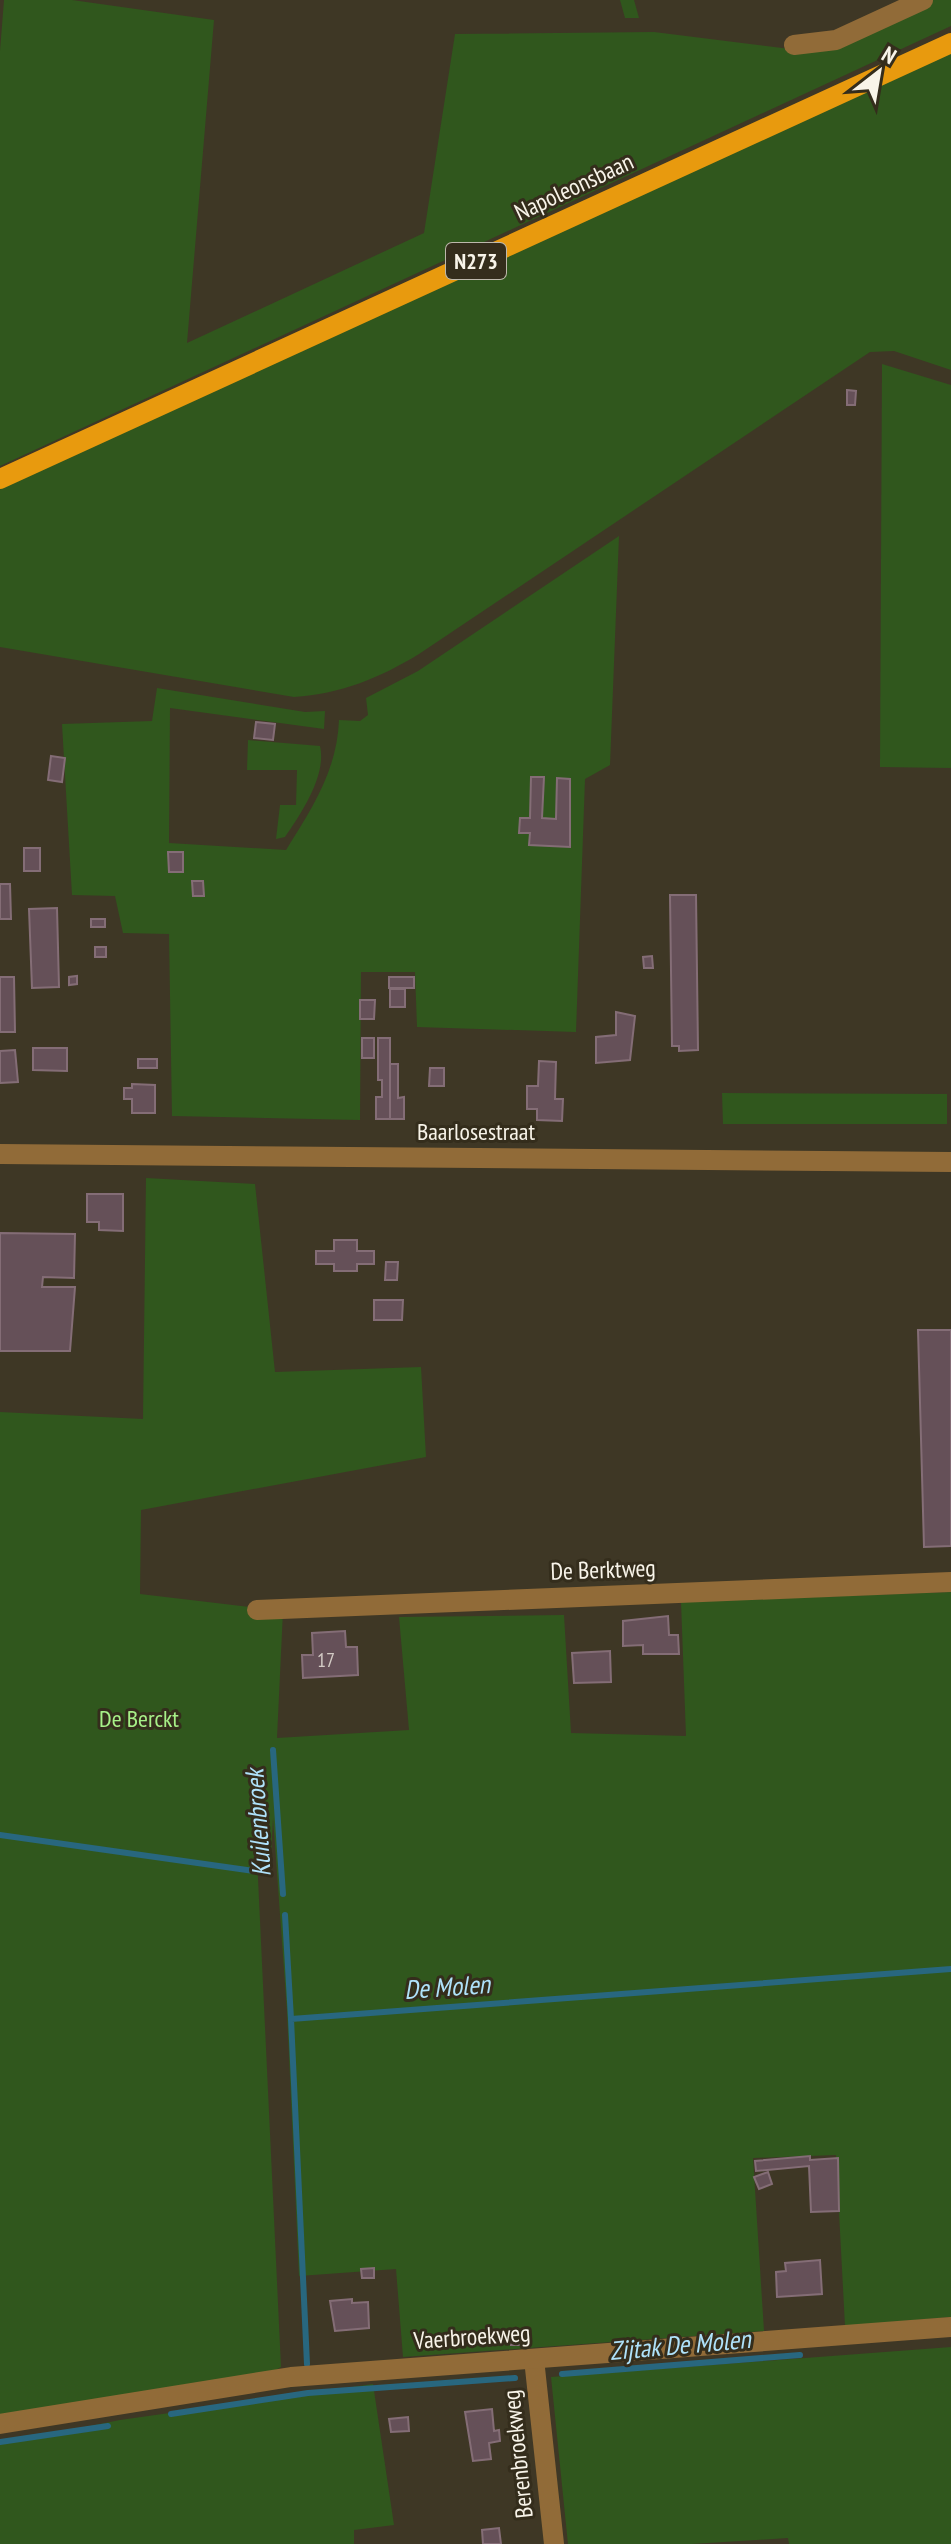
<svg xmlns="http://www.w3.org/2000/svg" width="951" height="2544" viewBox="0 0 951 2544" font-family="'PT Sans Narrow',sans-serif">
	<rect width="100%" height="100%" fill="#3e3725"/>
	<g fill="#30571d">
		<polygon points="4,0 72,0 214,20 187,343 424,233 455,34 654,32 814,52 930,0 951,0 951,26 0,466 0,51"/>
		<polygon points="620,0 634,0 639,18 625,18"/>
		<path d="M951,52V370L894,351L870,352L419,654C380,678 340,694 294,697L0,647V489Z"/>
		<polygon points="882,364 951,385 951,768 880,767"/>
		<path d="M619,536L610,765L585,779L576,1032L417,1027L415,972H361L360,1120L172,1116L169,934L123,933L115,896L72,895L62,724L152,721L157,688L305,712L325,711L324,729L170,708L169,843L286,850C312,808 337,771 339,720L360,721L368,715L366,698L418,671Z"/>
		<path d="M248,740L320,746C327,775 301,814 285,837L276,839L280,805H296L297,770H247Z"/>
		<polygon points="722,1093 947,1094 947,1124 723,1124"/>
		<polygon points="146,1178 255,1184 275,1372 421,1367 426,1457 141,1510 140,1594 283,1611 277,1738 409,1730 399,1617 564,1615 571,1733 686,1736 681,1602 951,1592 951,2317 845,2326 836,2155 753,2158 764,2331 403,2357 396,2269 299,2276 287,2011 273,1818 271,1858 257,1857 281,2367 265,2376 0,2419 0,1412 143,1419"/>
		<polygon points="951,2347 951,2544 789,2544 788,2538 692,2544 568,2544 551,2377"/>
		<polygon points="373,2384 394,2525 354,2530 354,2544 0,2544 0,2444 120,2420"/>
	</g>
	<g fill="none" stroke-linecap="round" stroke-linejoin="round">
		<g stroke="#28677f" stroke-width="6">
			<polyline points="273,1750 283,1894"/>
			<polyline points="0,1835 254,1871"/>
			<polyline points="285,1915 291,2019"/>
			<polyline points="307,2364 291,2019 951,1969"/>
			<polyline points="562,2374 800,2355"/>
			<polyline points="171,2414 308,2393 515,2378"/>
			<polyline points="0,2442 108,2426"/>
		</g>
	</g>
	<g fill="#655058" stroke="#846d76" stroke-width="2">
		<polygon points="847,390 856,391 855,405 847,405"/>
		<polygon points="256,722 275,724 273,740 254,738"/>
		<polygon points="51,756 65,758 62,782 48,780"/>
		<polygon points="531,777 544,777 542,818 556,819 557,778 570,779 570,847 529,845 530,833 519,833 520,818 530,818"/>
		<rect x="24" y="848" width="16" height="23"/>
		<polygon points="168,852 183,852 183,872 169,872"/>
		<polygon points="192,881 203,881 204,896 193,896"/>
		<polygon points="0,884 10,884 11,919 0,919"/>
		<polygon points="670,895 696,895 698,1050 679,1051 679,1046 672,1046"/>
		<polygon points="57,908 59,987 32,988 29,909"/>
		<rect x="91" y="919" width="14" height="8"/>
		<rect x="95" y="947" width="11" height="10"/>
		<polygon points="652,956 653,968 644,968 643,957"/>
		<polygon points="77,976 77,984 69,985 69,977"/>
		<polygon points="0,977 14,977 15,1032 0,1032"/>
		<rect x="389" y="977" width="25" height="11"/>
		<rect x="390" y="989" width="15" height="18"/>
		<polygon points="360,1000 375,1000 374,1019 360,1019"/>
		<polygon points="616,1012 635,1016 630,1060 596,1063 596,1037 616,1035"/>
		<rect x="362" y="1038" width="12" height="20"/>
		<polygon points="378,1038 390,1038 390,1119 376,1119 376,1097 382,1097 382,1080 378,1080"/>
		<polygon points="33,1048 67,1048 67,1071 33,1070"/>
		<polygon points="15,1050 18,1082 0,1083 0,1051"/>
		<rect x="138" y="1059" width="19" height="9"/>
		<polygon points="539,1061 556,1062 555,1099 563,1099 562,1121 537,1120 537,1109 527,1109 527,1086 538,1086"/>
		<polygon points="390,1064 398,1064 398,1098 404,1097 404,1119 390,1119"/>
		<polygon points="430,1068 444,1068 444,1086 429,1086"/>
		<polygon points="132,1084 155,1085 155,1113 132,1113 132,1099 124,1099 124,1088 132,1088"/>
		<polygon points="87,1194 123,1194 123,1231 99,1230 99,1222 87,1222"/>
		<polygon points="0,1233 75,1234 74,1278 43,1277 42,1287 75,1287 70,1351 0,1351"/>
		<polygon points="334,1240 357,1240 357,1251 374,1251 374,1264 357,1264 357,1271 334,1271 334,1264 316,1264 316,1251 334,1251"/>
		<polygon points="386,1262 398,1262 397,1280 385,1280"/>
		<polygon points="374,1300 403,1300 402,1320 374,1320"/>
		<polygon points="918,1330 951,1330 951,1546 924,1547"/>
		<polygon points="668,1616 669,1635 678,1635 679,1654 643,1654 643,1645 623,1646 623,1621"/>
		<polygon points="345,1631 346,1647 357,1647 358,1675 303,1678 302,1655 313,1655 312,1633"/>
		<polygon points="610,1651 611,1682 574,1683 572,1653"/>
		<polygon points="810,2156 810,2160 838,2158 839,2211 811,2212 809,2166 756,2171 755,2161"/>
		<polygon points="768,2172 772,2184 759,2189 754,2177"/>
		<polygon points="820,2260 822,2294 777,2297 776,2272 786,2271 785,2263"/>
		<polygon points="374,2268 374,2278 362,2278 361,2269"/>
		<polygon points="352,2299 352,2303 368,2302 369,2328 335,2331 330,2301"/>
		<rect x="511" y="2338" width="13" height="7"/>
		<polygon points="492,2409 494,2431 499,2430 500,2441 489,2443 491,2459 473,2461 465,2412"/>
		<polygon points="408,2417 409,2431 391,2432 389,2419"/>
		<polygon points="499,2528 501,2544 483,2544 482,2530"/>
	</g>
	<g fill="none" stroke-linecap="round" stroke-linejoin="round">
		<g stroke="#916b38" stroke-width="20">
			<polyline points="794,45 836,40 923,0"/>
			<polyline points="257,1610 951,1582"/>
			<polyline points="534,2359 554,2544"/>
			<polyline points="0,2424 291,2377 951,2327"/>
		</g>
		<polyline stroke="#916b38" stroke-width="20" points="0,1154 951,1162"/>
		<polyline stroke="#e89a0e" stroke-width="20" points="0,479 951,43"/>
	</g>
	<g text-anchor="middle" stroke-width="6" stroke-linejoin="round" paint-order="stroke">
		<g font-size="20" fill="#d3cbc5">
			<text x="326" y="1667">17</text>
		</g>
		<rect fill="#342d1c" stroke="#bdb8ac" stroke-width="2" x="446" y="243" width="60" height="36" rx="6"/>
		<g font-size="22" font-weight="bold" fill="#f8f4e9">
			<text x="476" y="269">N273</text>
		</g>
		<g font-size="24" fill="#f8f4e9" stroke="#342d1c">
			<text transform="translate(574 187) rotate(-25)" y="8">Napoleonsbaan</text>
			<text x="476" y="1140">Baarlosestraat</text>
			<text transform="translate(603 1570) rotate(-2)" y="8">De Berktweg</text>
			<text transform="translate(472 2337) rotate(-4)" y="8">Vaerbroekweg</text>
			<text transform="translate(518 2454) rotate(-96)" y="8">Berenbroekweg</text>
		</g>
		<g font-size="24" fill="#a7f088" stroke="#342d1c">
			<text x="139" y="1727">De Berckt</text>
		</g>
		<g font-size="26" font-style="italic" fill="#afe2fa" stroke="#342d1c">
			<text transform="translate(258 1823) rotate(-94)" y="9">Kuilenbroek</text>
			<text transform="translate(447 1987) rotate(-4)" y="9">De Molen</text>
			<text transform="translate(680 2345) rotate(-5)" y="9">Zijtak De Molen</text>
		</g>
	</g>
	<g transform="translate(879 72) rotate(31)" stroke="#342d1c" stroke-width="6" paint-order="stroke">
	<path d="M0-6L14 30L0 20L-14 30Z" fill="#f8f4e9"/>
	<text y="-12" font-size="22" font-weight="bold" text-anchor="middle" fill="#f8f4e9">N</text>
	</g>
</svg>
